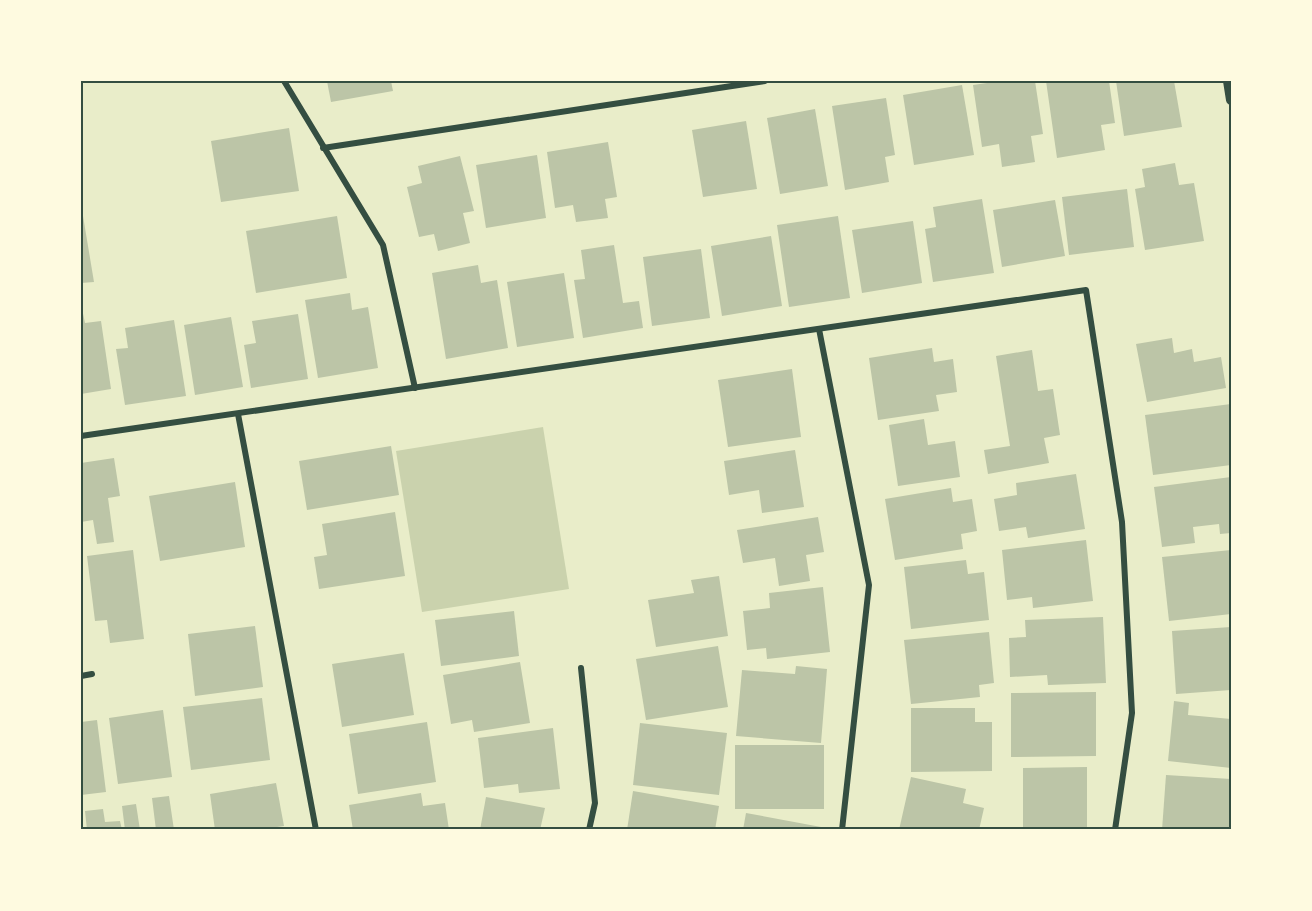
<svg xmlns="http://www.w3.org/2000/svg" width="1312" height="911" viewBox="0 0 1312 911" font-family="Inter,sans-serif">
	<rect width="100%" height="100%" fill="#e9edc9"/>
	<polygon fill="#cad2ad" points="543,427 569,589 422,612 396,451"/>
	<g fill="#bcc5a7">
		<polygon points="327,81 391,81 393,91 331,102"/>
		<polygon points="1001,81 1035,81 1043,134 1031,136 1035,162 1002,167 999,144 982,147 973,85"/>
		<polygon points="1046,81 1109,81 1115,123 1101,125 1105,150 1057,158"/>
		<polygon points="1116,81 1174,81 1182,127 1124,136"/>
		<polygon points="962,85 974,155 914,165 903,95"/>
		<polygon points="886,98 895,155 885,157 889,182 845,190 832,106"/>
		<polygon points="815,109 828,186 780,194 767,118"/>
		<polygon points="746,121 757,189 703,197 692,130"/>
		<polygon points="289,128 299,191 221,202 211,141"/>
		<polygon points="608,142 617,197 605,199 608,218 576,222 573,205 555,208 547,152"/>
		<polygon points="537,155 546,218 486,228 476,165"/>
		<polygon points="460,156 474,211 463,213 470,243 438,251 434,234 419,237 407,187 422,183 418,166"/>
		<polygon points="1175,163 1179,185 1194,183 1204,241 1145,250 1135,189 1145,187 1142,169"/>
		<polygon points="1127,189 1134,247 1069,255 1062,197"/>
		<polygon points="982,199 994,273 933,282 925,229 936,227 933,207"/>
		<polygon points="1055,200 1065,256 1002,267 993,210"/>
		<polygon points="81,204 94,282 81,283"/>
		<polygon points="337,216 347,278 256,293 246,231"/>
		<polygon points="838,216 850,298 789,307 777,225"/>
		<polygon points="913,221 922,283 862,293 852,230"/>
		<polygon points="771,236 782,306 722,316 711,246"/>
		<polygon points="614,245 623,303 639,301 643,328 583,338 574,280 585,279 581,250"/>
		<polygon points="701,249 710,318 652,326 643,257"/>
		<polygon points="478,265 481,283 497,280 508,348 446,359 432,273"/>
		<polygon points="564,273 574,338 517,347 507,282"/>
		<polygon points="350,293 352,310 368,307 378,368 318,378 305,300"/>
		<polygon points="81,304 85,323 101,321 111,389 81,394"/>
		<polygon points="298,314 308,379 251,388 244,345 256,343 252,321"/>
		<polygon points="231,317 243,387 195,395 184,325"/>
		<polygon points="174,320 186,396 125,405 116,349 128,348 125,328"/>
		<polygon points="1172,338 1174,353 1192,349 1194,362 1221,357 1226,388 1147,402 1136,344"/>
		<polygon points="932,348 934,362 953,359 957,392 936,395 939,411 878,420 869,358"/>
		<polygon points="1032,350 1038,391 1053,389 1060,435 1044,438 1049,463 988,474 984,450 1010,446 996,356"/>
		<polygon points="792,369 801,437 728,447 718,380"/>
		<polygon points="1231,404 1231,465 1153,475 1145,415"/>
		<polygon points="924,419 928,445 955,441 960,477 898,486 889,425"/>
		<polygon points="391,446 399,495 307,510 299,461"/>
		<polygon points="795,450 804,507 762,513 759,490 729,495 724,461"/>
		<polygon points="114,458 120,496 108,498 114,542 97,544 93,520 81,522 81,463"/>
		<polygon points="1076,474 1085,529 1028,538 1026,527 999,531 994,499 1017,495 1016,483"/>
		<polygon points="1231,477 1231,533 1220,534 1219,524 1193,527 1195,543 1162,547 1154,487"/>
		<polygon points="235,482 245,547 160,561 149,496"/>
		<polygon points="951,488 953,502 972,499 977,531 961,534 963,549 895,560 885,499"/>
		<polygon points="395,512 405,576 319,589 314,557 327,555 322,524"/>
		<polygon points="818,517 824,552 806,555 810,581 779,586 775,558 743,563 737,530"/>
		<polygon points="1086,540 1093,601 1033,608 1032,597 1007,600 1002,550"/>
		<polygon points="133,550 144,639 110,643 107,620 95,621 87,556"/>
		<polygon points="1231,550 1231,614 1169,621 1162,557"/>
		<polygon points="966,560 968,574 984,572 989,620 911,629 904,567"/>
		<polygon points="719,576 728,636 656,647 648,600 694,593 691,580"/>
		<polygon points="823,587 830,652 767,659 766,648 747,650 743,611 770,608 769,593"/>
		<polygon points="514,611 519,656 441,666 435,620"/>
		<polygon points="1103,617 1106,683 1048,685 1047,675 1010,677 1009,638 1026,637 1025,620"/>
		<polygon points="255,626 263,687 195,696 188,634"/>
		<polygon points="1231,627 1231,690 1176,694 1172,631"/>
		<polygon points="989,632 994,683 979,685 980,697 911,704 904,640"/>
		<polygon points="718,646 728,707 646,720 636,659"/>
		<polygon points="404,653 414,715 342,727 332,664"/>
		<polygon points="520,662 530,723 474,732 472,720 451,724 443,675"/>
		<polygon points="796,666 827,669 821,743 736,736 742,670 795,674"/>
		<polygon points="1096,692 1096,756 1011,757 1011,693"/>
		<polygon points="262,698 270,760 191,770 183,707"/>
		<polygon points="1174,701 1189,703 1188,715 1231,719 1231,768 1168,761"/>
		<polygon points="911,708 975,708 975,722 992,722 992,771 911,772"/>
		<polygon points="163,710 172,777 118,784 109,718"/>
		<polygon points="97,720 106,792 81,795 81,722"/>
		<polygon points="427,722 436,782 358,794 349,734"/>
		<polygon points="640,723 727,733 719,795 633,785"/>
		<polygon points="553,728 560,789 519,793 518,784 484,788 478,738"/>
		<rect x="735" y="745" width="89" height="64"/>
		<polygon points="1087,767 1087,830 1023,830 1023,768"/>
		<polygon points="1166,775 1231,779 1231,830 1162,830"/>
		<polygon points="911,777 966,789 963,803 984,808 979,830 899,830"/>
		<polygon points="276,783 284,826 256,830 215,830 210,794"/>
		<polygon points="633,791 719,806 715,830 627,830"/>
		<polygon points="421,793 423,806 445,803 449,830 353,830 349,805"/>
		<polygon points="169,796 174,830 156,830 152,798"/>
		<polygon points="486,797 545,808 540,830 480,830"/>
		<polygon points="136,804 140,830 125,830 122,806"/>
		<polygon points="103,809 105,822 120,821 122,830 87,830 85,811"/>
		<polygon points="746,813 821,827 821,830 743,830"/>
	</g>
	<g fill="none" stroke-linecap="round" stroke-linejoin="round">
		<g stroke="#344e41" stroke-width="6">
			<polyline points="284,81 383,245 415,388"/>
			<polyline points="323,148 765,81"/>
			<polyline points="819,329 869,585 842,830"/>
			<polyline points="238,414 316,830"/>
			<polyline points="81,436 1086,290 1122,522 1132,713 1115,830"/>
			<polyline points="581,668 595,803 589,830"/>
			<polyline points="81,676 92,674"/>
		</g>
		<polyline stroke="#344e41" stroke-width="10" points="1228,81 1231,100"/>
	</g>
	<rect width="1312" height="911" fill="none" stroke="#fefae0" stroke-width="165"/>
	<rect x="82" y="82" width="1148" height="746" fill="none" stroke="#344e41" stroke-width="2"/>
</svg>
